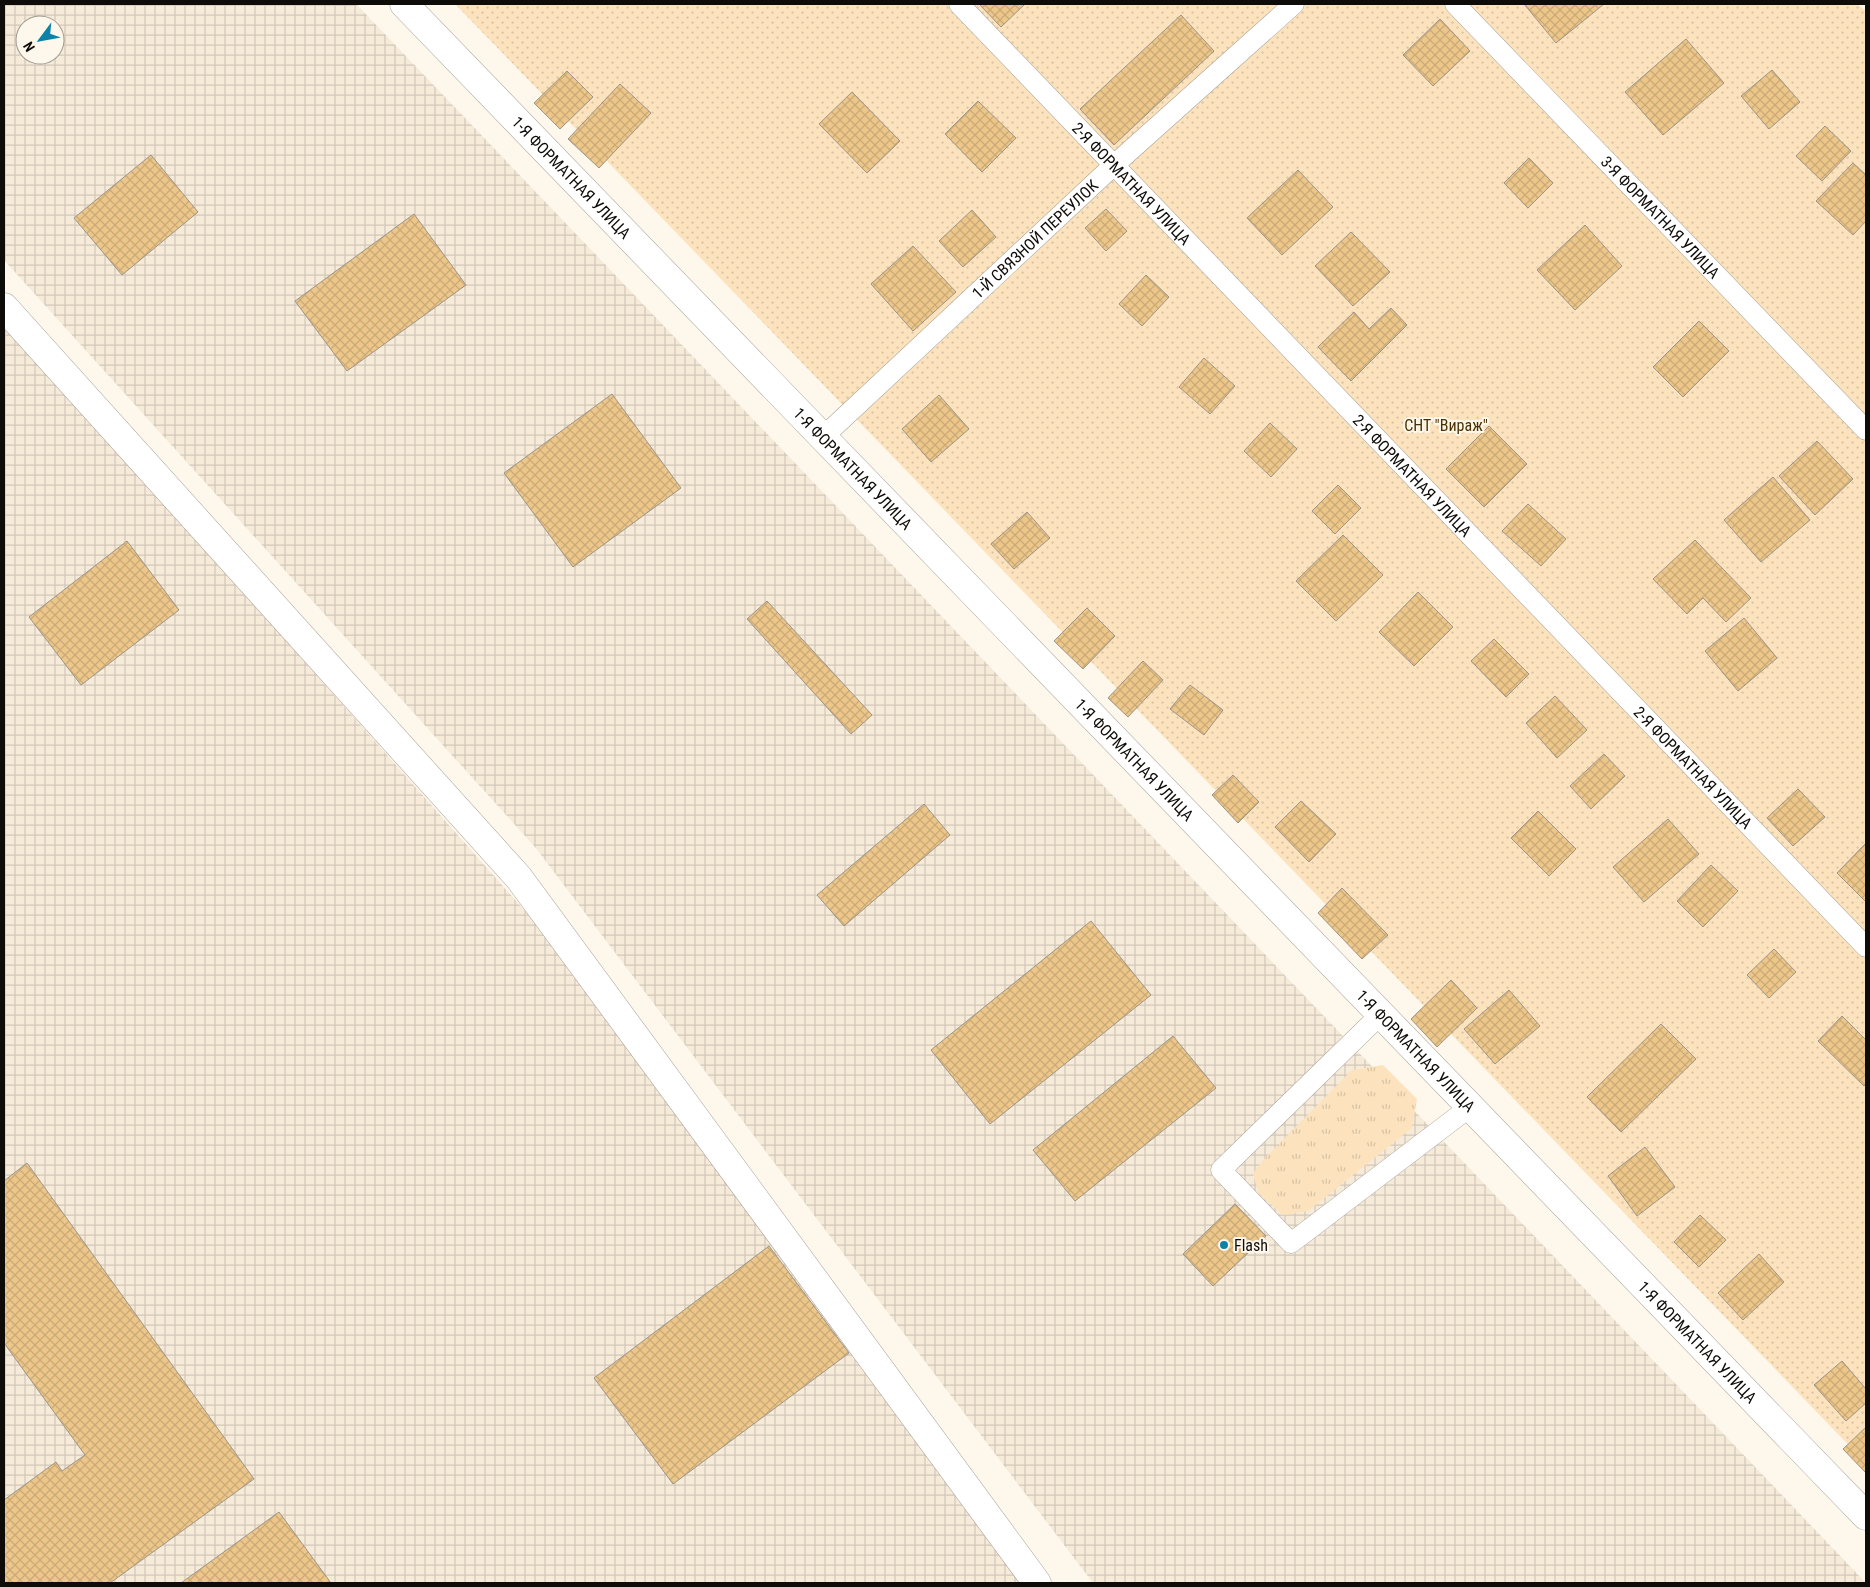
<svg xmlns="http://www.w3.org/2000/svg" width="1870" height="1587" viewBox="0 0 1870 1587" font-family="'Roboto Condensed',sans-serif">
	<defs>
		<pattern id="industrial-grid" width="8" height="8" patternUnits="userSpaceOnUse" patternTransform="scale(1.25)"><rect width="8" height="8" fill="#f6ead9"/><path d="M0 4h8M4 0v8" fill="none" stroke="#d2c8b9"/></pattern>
		<pattern id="grass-tufts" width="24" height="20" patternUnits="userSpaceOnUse" patternTransform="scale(1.25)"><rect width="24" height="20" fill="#fce3be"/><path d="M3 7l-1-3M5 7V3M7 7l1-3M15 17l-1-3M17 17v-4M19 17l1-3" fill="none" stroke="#d7c2a2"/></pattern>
		<pattern id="garden-dots" width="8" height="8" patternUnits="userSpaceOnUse" patternTransform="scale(1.25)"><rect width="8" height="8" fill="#fce3be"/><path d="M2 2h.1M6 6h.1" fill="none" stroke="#d7c2a2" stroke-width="1.8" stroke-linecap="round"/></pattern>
		<pattern id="building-cross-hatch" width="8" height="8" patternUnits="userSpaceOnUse" patternTransform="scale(1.25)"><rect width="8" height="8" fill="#edc78a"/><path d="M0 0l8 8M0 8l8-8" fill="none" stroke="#caaa76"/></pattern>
	</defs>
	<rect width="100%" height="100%" fill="#fef7ec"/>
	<g fill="url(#industrial-grid)" fill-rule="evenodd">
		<path d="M4,4H356L1866,1583H1093L535,847L4,260ZM25,25H55V55H25Z"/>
		<polygon points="4,322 533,920 1029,1583 4,1583"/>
	</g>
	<polygon fill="url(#grass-tufts)" points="1383,1065 1417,1099 1412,1128 1308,1211 1283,1215 1259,1194 1253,1174 1263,1160 1352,1070"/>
	<polygon fill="url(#garden-dots)" points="455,4 1857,4 1866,11 1866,1463"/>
	<g fill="url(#building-cross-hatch)" stroke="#9c958b">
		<polygon points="979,4 1025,4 1001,27"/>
		<polygon points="1524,4 1604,4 1556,43"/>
		<polygon points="1181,15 1214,51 1114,145 1080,109"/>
		<polygon points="1440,19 1470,51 1433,86 1403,55"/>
		<polygon points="1686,39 1724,83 1663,135 1625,92"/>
		<polygon points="1772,70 1800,102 1769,129 1741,96"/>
		<polygon points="567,71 593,97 560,129 534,103"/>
		<polygon points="620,84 651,113 599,168 568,139"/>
		<polygon points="852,92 900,141 867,173 819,124"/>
		<polygon points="978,101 1016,138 982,172 945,134"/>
		<polygon points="1825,126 1851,151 1822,181 1796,156"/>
		<polygon points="151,155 198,212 122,275 74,218"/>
		<polygon points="1529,158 1553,183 1528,208 1504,183"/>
		<polygon points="1853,163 1866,175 1866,221 1853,235 1816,201"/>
		<polygon points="1298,170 1333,207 1282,255 1247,218"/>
		<polygon points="1106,209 1127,231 1106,251 1085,228"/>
		<polygon points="972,210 996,237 963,267 939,241"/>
		<polygon points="414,214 466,285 347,371 295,301"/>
		<polygon points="1585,225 1622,266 1575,310 1537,270"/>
		<polygon points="1351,232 1390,272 1353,306 1315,266"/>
		<polygon points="913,246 956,292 913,331 871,284"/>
		<polygon points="1146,275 1169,297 1142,326 1119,304"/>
		<polygon points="1391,308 1407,325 1351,381 1318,347 1354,312 1369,329"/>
		<polygon points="1699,321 1729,351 1683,397 1653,367"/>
		<polygon points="1204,358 1235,386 1210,414 1179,387"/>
		<polygon points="612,394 681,488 573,567 504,473"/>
		<polygon points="939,395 969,429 931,462 902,429"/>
		<polygon points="1270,423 1297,449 1271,477 1244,451"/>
		<polygon points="1489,426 1527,464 1484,507 1446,469"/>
		<polygon points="1817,441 1853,479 1815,515 1779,476"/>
		<polygon points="1773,477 1810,520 1761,562 1724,520"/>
		<polygon points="1338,485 1361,508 1335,534 1312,511"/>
		<polygon points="1528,504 1566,539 1541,566 1502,531"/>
		<polygon points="1027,512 1050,538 1014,569 991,544"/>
		<polygon points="1343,535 1383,575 1336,621 1296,581"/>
		<polygon points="1695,540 1751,598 1726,622 1703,598 1687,614 1653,579"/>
		<polygon points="127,541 179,610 81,685 29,617"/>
		<polygon points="1418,592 1453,627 1414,666 1379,632"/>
		<polygon points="767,601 872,715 851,734 747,619"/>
		<polygon points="1087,608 1115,636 1083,669 1054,641"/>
		<polygon points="1744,618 1777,658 1738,691 1705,651"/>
		<polygon points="1494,639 1529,674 1506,697 1471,661"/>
		<polygon points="1143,661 1163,680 1128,717 1108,698"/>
		<polygon points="1190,685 1223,710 1204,735 1170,709"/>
		<polygon points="1555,696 1587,730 1557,758 1526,723"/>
		<polygon points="1604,754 1625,776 1591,809 1570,786"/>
		<polygon points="1233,775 1259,802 1238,823 1212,795"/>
		<polygon points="1798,789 1825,817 1793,846 1767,818"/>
		<polygon points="1301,801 1336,834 1309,862 1275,827"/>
		<polygon points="924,804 950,835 844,926 817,895"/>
		<polygon points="1538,811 1576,849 1549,876 1511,838"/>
		<polygon points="1668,819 1699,854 1644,902 1613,867"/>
		<polygon points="1866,843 1866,902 1837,873"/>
		<polygon points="1711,865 1738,891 1703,927 1677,901"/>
		<polygon points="1342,888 1388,935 1362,959 1318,913"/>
		<polygon points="1091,921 1151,995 990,1124 931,1050"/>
		<polygon points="1774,949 1796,972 1769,998 1747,975"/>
		<polygon points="1451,980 1477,1008 1437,1047 1411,1019"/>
		<polygon points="1509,990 1540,1026 1495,1064 1464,1029"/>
		<polygon points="1842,1016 1866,1040 1866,1084 1864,1086 1818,1041"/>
		<polygon points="1661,1024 1696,1059 1621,1132 1587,1097"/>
		<polygon points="1173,1036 1216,1088 1075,1201 1033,1150"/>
		<polygon points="1645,1147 1675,1187 1637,1216 1608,1176"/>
		<polygon points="27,1163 254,1479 110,1583 4,1583 4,1500 56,1462 62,1471 85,1455 4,1343 4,1181"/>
		<polygon points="1235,1204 1266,1236 1213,1286 1183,1254"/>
		<polygon points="1700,1215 1726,1240 1699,1267 1674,1242"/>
		<polygon points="769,1246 849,1353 673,1484 594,1378"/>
		<polygon points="1759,1254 1784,1282 1743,1320 1718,1293"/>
		<polygon points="1842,1361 1866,1389 1866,1403 1846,1421 1814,1385"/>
		<polygon points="1866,1427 1866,1473 1843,1449"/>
		<polygon points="279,1512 331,1583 181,1583"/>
	</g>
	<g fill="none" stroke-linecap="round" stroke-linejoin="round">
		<defs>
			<g id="service">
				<path id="s1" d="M959,4L1866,947"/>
				<path id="s2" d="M1455,4L1866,430"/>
				<path id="s3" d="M823,437L1114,165L1294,4"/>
				<polyline points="1381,1014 1221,1170 1291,1243 1470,1107"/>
			</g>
			<polyline id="minor" points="4,307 519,878 1037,1583"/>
			<g id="tertiary">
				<path id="s4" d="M404,4L1866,1516"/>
			</g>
		</defs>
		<use href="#service" stroke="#a7a196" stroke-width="21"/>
		<use href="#minor" stroke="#a7a196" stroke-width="29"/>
		<use href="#tertiary" stroke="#a7a196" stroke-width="29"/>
		<use href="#service" stroke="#fff" stroke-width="20"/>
		<use href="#minor" stroke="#fff" stroke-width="28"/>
		<use href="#tertiary" stroke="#fff" stroke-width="28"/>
	</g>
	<circle fill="#0d82a8" stroke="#fef7ec" stroke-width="2" cx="1224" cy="1245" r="5"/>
	<g text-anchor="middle" stroke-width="4" stroke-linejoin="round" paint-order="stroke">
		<g font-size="16" fill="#0e0c09" stroke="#fef7ec">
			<text dy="6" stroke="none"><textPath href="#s4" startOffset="241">1-Я ФОРМАТНАЯ УЛИЦА</textPath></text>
			<text dy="6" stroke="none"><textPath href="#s1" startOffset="249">2-Я ФОРМАТНАЯ УЛИЦА</textPath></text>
			<text dy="6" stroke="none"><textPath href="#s2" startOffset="296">3-Я ФОРМАТНАЯ УЛИЦА</textPath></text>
			<text dy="6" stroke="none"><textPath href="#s3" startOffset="290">1-Й СВЯЗНОЙ ПЕРЕУЛОК</textPath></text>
			<text dy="6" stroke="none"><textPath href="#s4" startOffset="646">1-Я ФОРМАТНАЯ УЛИЦА</textPath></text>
			<text dy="6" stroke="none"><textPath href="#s1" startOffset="654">2-Я ФОРМАТНАЯ УЛИЦА</textPath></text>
			<text dy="6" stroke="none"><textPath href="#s4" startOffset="1051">1-Я ФОРМАТНАЯ УЛИЦА</textPath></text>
			<text dy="6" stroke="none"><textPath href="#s1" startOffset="1059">2-Я ФОРМАТНАЯ УЛИЦА</textPath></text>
			<text dy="6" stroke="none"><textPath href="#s4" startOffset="1456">1-Я ФОРМАТНАЯ УЛИЦА</textPath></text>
			<text dy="6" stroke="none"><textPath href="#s4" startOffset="1861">1-Я ФОРМАТНАЯ УЛИЦА</textPath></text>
		</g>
		<g font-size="16" fill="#4b3100" stroke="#fef7ec">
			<text x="1446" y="431">СНТ "Вираж"</text>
		</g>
		<g font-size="16" fill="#0e0c09" stroke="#fef7ec" text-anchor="start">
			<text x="1234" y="1251">Flash</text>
		</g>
	</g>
	<rect width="1870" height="1587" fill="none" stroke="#0e0c09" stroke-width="10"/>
	<g transform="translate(40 40) rotate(238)"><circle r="24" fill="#fef7ec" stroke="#9e9991"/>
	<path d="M0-4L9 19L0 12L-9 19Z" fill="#0d82a8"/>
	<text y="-8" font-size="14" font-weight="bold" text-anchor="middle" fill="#0e0c09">N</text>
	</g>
</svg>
